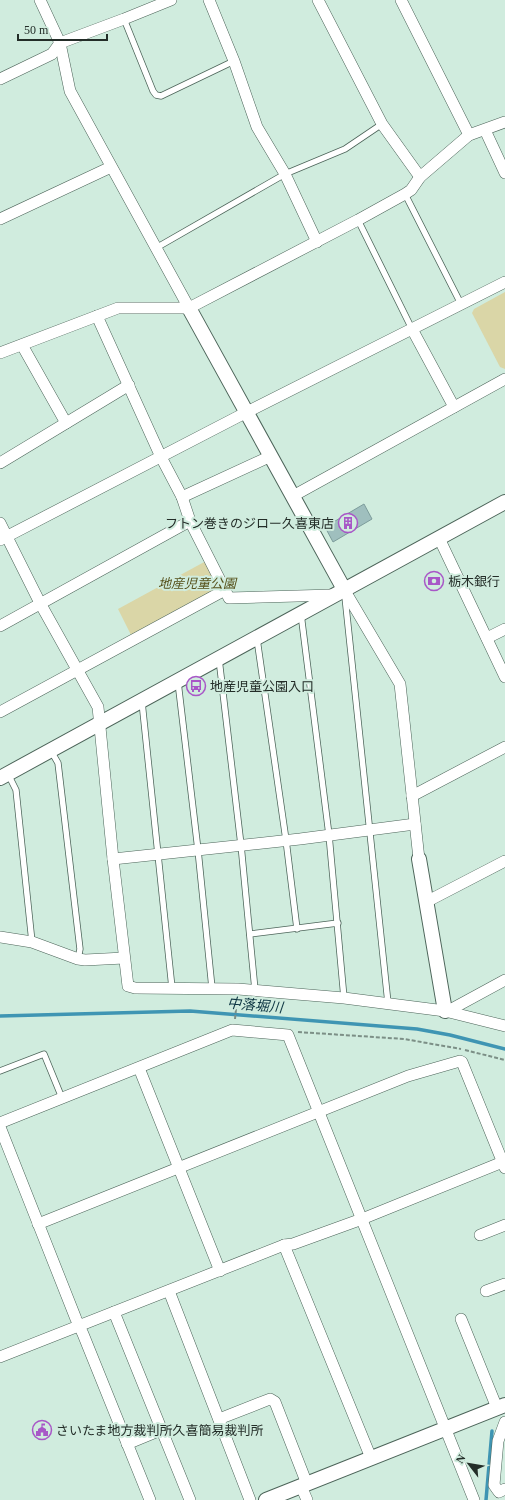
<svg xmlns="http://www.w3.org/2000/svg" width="505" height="1500" viewBox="0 0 505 1500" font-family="'Times New Roman','Noto Sans JP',serif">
	<rect width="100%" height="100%" fill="#d0ecde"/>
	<g fill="#dad6a7">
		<polygon points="505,292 505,369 500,367 472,313 474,309"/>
		<polygon points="206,561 218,586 213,591 131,635 118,609"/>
	</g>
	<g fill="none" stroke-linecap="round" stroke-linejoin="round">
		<g stroke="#3f95b3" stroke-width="3.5">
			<polyline points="0,1016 190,1011 417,1029 450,1035 505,1049"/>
			<polyline points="486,1500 492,1431"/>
		</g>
	</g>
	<polygon fill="#9fbfbe" stroke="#7d9c9b" points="364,504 372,519 333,542 325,527"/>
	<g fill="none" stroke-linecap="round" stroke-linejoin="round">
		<defs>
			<g id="service">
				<polyline points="124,19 153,91 156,95 161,96 234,61"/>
				<polyline points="405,194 461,304"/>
				<polyline points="358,220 412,329"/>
				<polyline points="156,248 285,174 345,149 382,124"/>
				<polyline points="345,597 388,1003"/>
				<polyline points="301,614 329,835 344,998"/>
				<polyline points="257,639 286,840 297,929"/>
				<polyline points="219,659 241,845 255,990"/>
				<polyline points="178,682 198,850 212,988"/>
				<polyline points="142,702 172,988"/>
				<polyline points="51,751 58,763 80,949 78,959"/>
				<polyline points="8,774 16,790 32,942"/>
				<polyline points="250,934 338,923"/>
				<polyline points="0,1071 44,1054 62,1098"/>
			</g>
			<g id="minor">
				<polyline points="40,0 60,43 70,91 189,308"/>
				<polyline points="209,0 234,61 257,127 285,174 317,242"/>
				<polyline points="318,0 382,124 420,177"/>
				<polyline points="401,0 469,135"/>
				<polyline points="0,79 52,54 60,43 124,19 171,0"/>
				<polyline points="485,130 505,173"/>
				<polyline points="0,219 111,167"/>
				<polyline points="97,316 161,457 182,497 190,521 229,598 332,595"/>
				<polyline points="412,329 454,407"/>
				<polyline points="22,345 66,423"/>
				<polyline points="0,353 118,308 189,308 358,220 405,194 411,190 420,177 469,135 505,122"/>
				<polyline points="0,463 129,385"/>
				<polyline points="293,496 505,379"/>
				<polyline points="182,497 271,456"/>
				<polyline points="0,523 40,603 98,707 113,859 128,986 135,988 238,989 344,998 445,1011 505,1026"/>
				<polyline points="439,538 505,677"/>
				<polyline points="0,540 247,412 505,282"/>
				<polyline points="345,591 400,684 419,859"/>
				<polyline points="0,626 190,521"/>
				<polyline points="487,638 505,629"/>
				<polyline points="0,712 225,590"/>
				<polyline points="412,796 505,747"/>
				<polyline points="113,859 300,839 415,824"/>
				<polyline points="426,902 505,861"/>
				<polyline points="0,937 32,942 78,959 85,960 124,958"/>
				<polyline points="448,1011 505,980"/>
				<polyline points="139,1068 220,1271"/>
				<polyline points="0,1123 232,1030 288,1035 474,1500"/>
				<polyline points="0,1127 76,1319 83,1334 150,1500"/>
				<polyline points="38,1224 408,1076 460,1061 462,1062 505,1168"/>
				<polyline points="480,1235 505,1225"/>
				<polyline points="284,1245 371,1458"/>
				<polyline points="169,1291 250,1500"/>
				<polyline points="486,1291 505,1284"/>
				<polyline points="114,1312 190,1500"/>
				<polyline points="461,1319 497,1408"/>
				<polyline points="0,1357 284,1245 293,1244 362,1219 505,1161"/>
				<polyline points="219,1419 270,1399 275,1402 307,1484"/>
				<polyline points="505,1422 498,1441 494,1485 499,1492 505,1489"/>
				<polyline points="127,1444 161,1430"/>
				<polyline points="301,1486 307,1500"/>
			</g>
			<g id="tertiary">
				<polyline points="189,308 345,591"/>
				<polyline points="0,778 505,502"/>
				<polyline points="419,859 445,1011"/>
				<polyline points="266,1500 505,1405"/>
			</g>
		</defs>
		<use href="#service" stroke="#4c6459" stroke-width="7"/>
		<use href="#minor" stroke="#4c6459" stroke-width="12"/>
		<use href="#tertiary" stroke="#4c6459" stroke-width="16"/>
		<g stroke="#7c8f86" stroke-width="2" stroke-dasharray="4 2" stroke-linecap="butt">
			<polyline points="235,1019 237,999"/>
			<polyline points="298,1032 404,1039 461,1049"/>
			<polyline points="465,1050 505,1060"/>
		</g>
		<use href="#service" stroke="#fff" stroke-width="5.5"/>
		<use href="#minor" stroke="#fff" stroke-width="11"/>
		<use href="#tertiary" stroke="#fff" stroke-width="14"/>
	</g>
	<defs>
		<symbol id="building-ring" viewBox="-11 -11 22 22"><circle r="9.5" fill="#d0ecde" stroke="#a857c7" stroke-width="1.5"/><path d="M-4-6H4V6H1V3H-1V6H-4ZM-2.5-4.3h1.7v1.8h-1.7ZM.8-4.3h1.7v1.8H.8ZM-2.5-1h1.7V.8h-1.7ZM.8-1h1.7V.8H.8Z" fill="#a857c7"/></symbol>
		<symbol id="bank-ring" viewBox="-11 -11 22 22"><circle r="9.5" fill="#d0ecde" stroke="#a857c7" stroke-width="1.5"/><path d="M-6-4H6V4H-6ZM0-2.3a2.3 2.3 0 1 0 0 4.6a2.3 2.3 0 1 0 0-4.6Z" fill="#a857c7"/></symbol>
		<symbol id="bus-ring" viewBox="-11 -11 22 22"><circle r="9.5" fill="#d0ecde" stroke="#a857c7" stroke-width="1.5"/><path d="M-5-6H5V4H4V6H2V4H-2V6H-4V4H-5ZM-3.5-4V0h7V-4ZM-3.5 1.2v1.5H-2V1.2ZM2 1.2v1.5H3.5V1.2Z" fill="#a857c7"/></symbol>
		<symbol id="civic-ring" viewBox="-11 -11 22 22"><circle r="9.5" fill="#d0ecde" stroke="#a857c7" stroke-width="1.5"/><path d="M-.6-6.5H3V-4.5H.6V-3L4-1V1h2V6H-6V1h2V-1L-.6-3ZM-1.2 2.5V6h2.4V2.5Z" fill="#a857c7"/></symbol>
	</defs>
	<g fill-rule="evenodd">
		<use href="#building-ring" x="337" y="512" width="22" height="22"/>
		<use href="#bank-ring" x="423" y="570" width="22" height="22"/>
		<use href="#bus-ring" x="185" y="675" width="22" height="22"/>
		<use href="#civic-ring" x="31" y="1419" width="22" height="22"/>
	</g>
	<g text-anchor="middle" stroke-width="4" stroke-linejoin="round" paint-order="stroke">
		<g font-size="13" fill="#232d28" stroke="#d0ecde" text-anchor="start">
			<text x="334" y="528" text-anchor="end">フトン巻きのジロー久喜東店</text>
			<text x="448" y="586">栃木銀行</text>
			<text x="210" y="691">地産児童公園入口</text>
			<text x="56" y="1435">さいたま地方裁判所久喜簡易裁判所</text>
		</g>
		<g font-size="13" font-style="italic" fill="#55501a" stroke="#d0ecde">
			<text x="197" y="588">地産児童公園</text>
		</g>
		<g font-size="14" font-style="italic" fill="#0d3542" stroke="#d0ecde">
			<text transform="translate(255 1005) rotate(5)" y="5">中落堀川</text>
		</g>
	</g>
	<g transform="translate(469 1464) rotate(301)" stroke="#d0ecde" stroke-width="3" paint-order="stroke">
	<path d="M0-3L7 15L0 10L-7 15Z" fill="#232d28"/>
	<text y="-6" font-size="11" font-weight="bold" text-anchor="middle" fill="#232d28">N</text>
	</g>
	<path d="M18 34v6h89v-6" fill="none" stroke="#232d28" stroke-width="2"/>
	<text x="24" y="34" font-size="12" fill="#232d28" stroke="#d0ecde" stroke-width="3" paint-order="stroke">50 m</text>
</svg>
